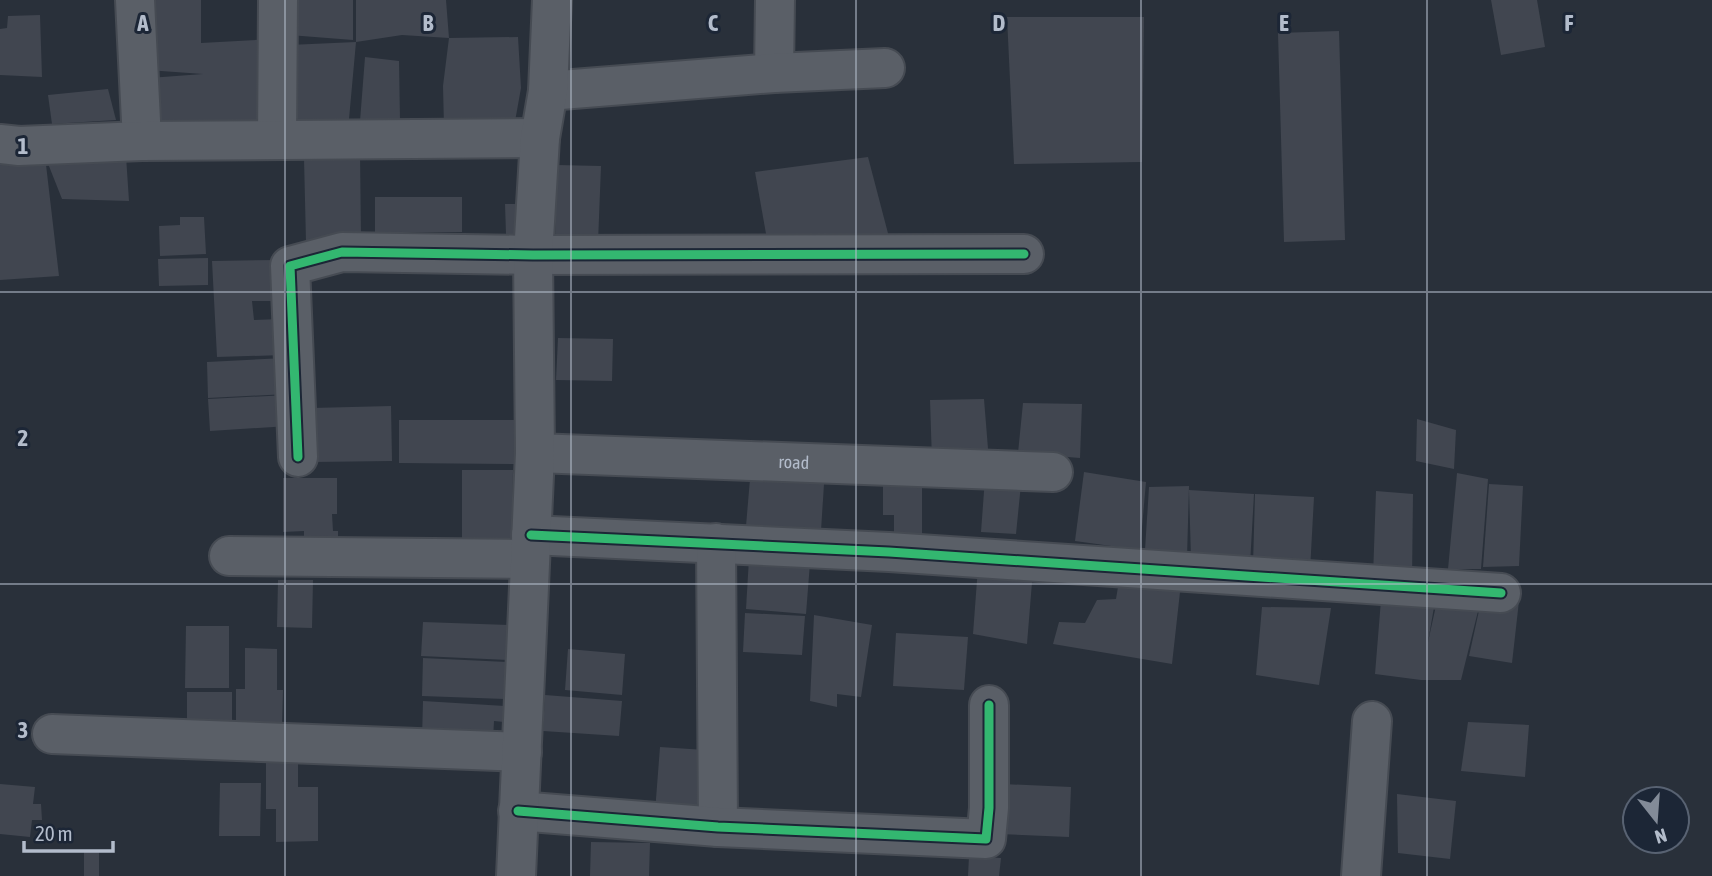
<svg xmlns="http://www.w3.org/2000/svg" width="1712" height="876" viewBox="0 0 1712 876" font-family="'Asap Condensed',sans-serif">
	<rect width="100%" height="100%" fill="#29303a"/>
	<g fill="#414650">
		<polygon points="146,0 201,0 201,43 272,39 271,123 206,120 149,122 149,78 203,74 147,70"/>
		<polygon points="293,0 353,0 353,40 289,35"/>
		<polygon points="356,0 446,0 449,38 518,37 521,88 514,127 444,127 443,86 449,38 402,35 356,42"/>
		<polygon points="1491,0 1537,0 1545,47 1501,55"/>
		<polygon points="40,15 42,77 0,75 0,29 7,28 8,16"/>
		<polygon points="1007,17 1144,17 1142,162 1014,164"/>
		<polygon points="1339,31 1345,240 1284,242 1278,33"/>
		<polygon points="356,42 349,119 289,119 289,45"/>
		<polygon points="365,57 399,61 400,121 360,121"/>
		<polygon points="108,89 116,120 52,124 48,95"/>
		<polygon points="0,153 126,156 129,201 62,199 45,156 59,276 0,280"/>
		<polygon points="360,153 361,240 306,242 304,158"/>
		<polygon points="868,157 890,241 768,245 755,172"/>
		<polygon points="557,165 601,166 598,243 555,242"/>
		<rect x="375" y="197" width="87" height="35"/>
		<polygon points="505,204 527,204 528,234 506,234"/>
		<polygon points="180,217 204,217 206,254 160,256 159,226 180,225"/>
		<polygon points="208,258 208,285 159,286 158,259"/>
		<polygon points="278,260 281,301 252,301 254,320 280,319 283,355 217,357 212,261"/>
		<polygon points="558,338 613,339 612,381 556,380"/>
		<polygon points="285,358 287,394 208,398 207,362"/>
		<polygon points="288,395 289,426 210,431 208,399"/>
		<polygon points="984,399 989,461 932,461 930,400"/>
		<polygon points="1023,403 1082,404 1080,458 1018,453"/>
		<polygon points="391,406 392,461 313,462 312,408"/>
		<polygon points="1417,419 1456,430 1454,469 1416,461"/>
		<polygon points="399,420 514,420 514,464 399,463"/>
		<polygon points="462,470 513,470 512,545 462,545"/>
		<polygon points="1084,472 1146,482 1140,550 1075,541"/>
		<polygon points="1457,473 1488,479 1481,569 1448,569"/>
		<polygon points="283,478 337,478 337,514 332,514 333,531 338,531 338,547 304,547 304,531 283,532"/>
		<polygon points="985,478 1021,484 1016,534 981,532"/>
		<polygon points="750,479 824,484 821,531 746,526"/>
		<polygon points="922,479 922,543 894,543 894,515 883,515 883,480"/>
		<polygon points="1489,484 1523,486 1519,566 1483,567"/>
		<polygon points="1189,486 1187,558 1145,550 1149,487"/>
		<polygon points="1189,490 1254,494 1250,565 1191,558"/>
		<polygon points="1376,491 1413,494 1412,580 1373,577"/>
		<polygon points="1255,494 1314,497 1310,571 1253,565"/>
		<polygon points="749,558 810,563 806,614 746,609"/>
		<polygon points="978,567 1033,570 1027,644 973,634"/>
		<polygon points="278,580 313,580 312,628 277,627"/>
		<polygon points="1119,581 1180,592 1172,664 1053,644 1059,622 1085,623 1097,600 1116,599"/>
		<polygon points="1482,597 1519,601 1512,663 1469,656"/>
		<polygon points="1381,600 1434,607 1428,642 1437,601 1480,603 1461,680 1421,680 1375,674"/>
		<polygon points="1262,607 1331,608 1319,685 1256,675"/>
		<polygon points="745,613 805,616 802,655 743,652"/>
		<polygon points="814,615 872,625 861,697 837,694 837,707 810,701"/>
		<polygon points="423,622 509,625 508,660 421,656"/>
		<polygon points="186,626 229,626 229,688 185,688"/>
		<polygon points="896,633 968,637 964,690 893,686"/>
		<polygon points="245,648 277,649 277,690 283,690 282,728 236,727 236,689 245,689"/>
		<polygon points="568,649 625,654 622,695 565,690"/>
		<polygon points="423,658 507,662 505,699 422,696"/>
		<rect x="187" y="692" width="45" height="35"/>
		<polygon points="545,695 622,701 619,736 543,731"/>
		<polygon points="423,701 505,706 504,722 494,721 493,739 422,738"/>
		<polygon points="1468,722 1529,725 1525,777 1461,771"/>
		<polygon points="660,747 705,750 701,815 655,812"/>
		<polygon points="266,759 298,759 298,787 318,787 318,841 276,842 276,809 266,809"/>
		<polygon points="220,783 261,783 260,836 219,836"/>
		<polygon points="0,784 35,787 33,804 41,804 42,820 32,820 30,837 0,834"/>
		<polygon points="1002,784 1071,787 1069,837 999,834"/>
		<polygon points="1397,794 1456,801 1450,859 1398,853"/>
		<polygon points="591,842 650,843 649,876 590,876"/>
		<rect x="84" y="850" width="15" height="26"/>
		<polygon points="969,856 1001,858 999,876 968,876"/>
	</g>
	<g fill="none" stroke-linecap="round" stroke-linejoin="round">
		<defs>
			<g id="minor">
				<polyline points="135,0 142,141"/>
				<polyline points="774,73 775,0"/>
				<polyline points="548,91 774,73 885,68"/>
				<polyline points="277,140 278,0"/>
				<polyline points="0,144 19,146 142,141 540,138"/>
				<path id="s1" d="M535,453L1053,472"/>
				<polyline points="298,457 290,266 342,252 533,255 1024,254"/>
				<polyline points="531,535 889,552 1501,593"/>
				<polyline points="716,543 718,827"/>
				<polyline points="229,556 530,559"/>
				<polyline points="52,734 522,752"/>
				<polyline points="518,811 718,827 986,839 989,808 989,705"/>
				<polyline points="516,876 535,453 533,255 540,138 548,91 552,0"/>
				<polyline points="1361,876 1372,721"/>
			</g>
		</defs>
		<use href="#minor" stroke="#464b53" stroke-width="42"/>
		<use href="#minor" stroke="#5a5f67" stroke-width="38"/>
		<defs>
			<g id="cycleway">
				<polyline points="298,457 290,266 342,252 533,255 1024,254"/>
				<polyline points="531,535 889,552 1501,593"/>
				<polyline points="518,811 718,827 986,839 989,808 989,705"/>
			</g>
		</defs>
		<use href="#cycleway" stroke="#1c2636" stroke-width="13"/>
		<use href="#cycleway" stroke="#33b770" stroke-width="9"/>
	</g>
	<path fill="none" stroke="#b3bccb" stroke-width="2" stroke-opacity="0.55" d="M285,0V876M571,0V876M856,0V876M1141,0V876M1427,0V876M0,292H1712M0,584H1712"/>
	<g text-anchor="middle" stroke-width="6" stroke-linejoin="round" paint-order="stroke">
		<g font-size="18" fill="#b3bccb" stroke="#1c2636">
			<text dy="6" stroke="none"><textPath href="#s1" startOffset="259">road</textPath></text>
		</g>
	</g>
	<g font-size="23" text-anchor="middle" font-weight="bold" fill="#b3bccb" stroke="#1c2636" stroke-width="6" stroke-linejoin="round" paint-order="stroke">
		<text x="143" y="31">A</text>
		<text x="428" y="31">B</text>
		<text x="713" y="31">C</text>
		<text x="999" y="31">D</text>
		<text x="1284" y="31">E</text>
		<text x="1569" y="31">F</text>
		<text x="23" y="154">1</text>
		<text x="23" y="446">2</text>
		<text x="23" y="738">3</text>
	</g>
	<g transform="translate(1656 820) rotate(163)"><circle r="33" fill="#1c2636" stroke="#586272" stroke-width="2"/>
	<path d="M0-5L12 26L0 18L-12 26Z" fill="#838b98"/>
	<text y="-10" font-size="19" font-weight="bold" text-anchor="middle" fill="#b3bccb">N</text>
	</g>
	<path d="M24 841v10h89v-10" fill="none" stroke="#b3bccb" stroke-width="3.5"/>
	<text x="35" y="841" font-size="21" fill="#b3bccb" stroke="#1c2636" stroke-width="5" paint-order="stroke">20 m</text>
</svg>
